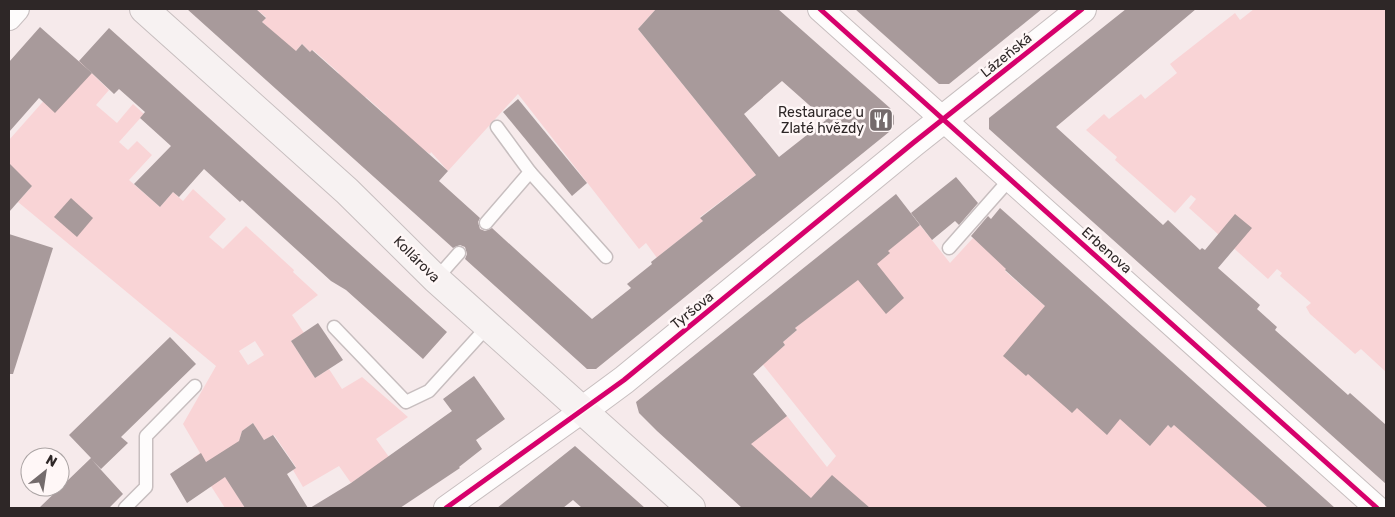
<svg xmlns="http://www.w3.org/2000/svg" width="1395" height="517" viewBox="0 0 1395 517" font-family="Rubik,sans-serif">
	<rect width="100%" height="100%" fill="#f6eaeb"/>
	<g fill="#f9d4d6" fill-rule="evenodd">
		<polygon points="256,9 656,9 638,29 756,175 700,217 703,221 660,255 660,262 646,243 639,249 518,94 448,171 431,152 430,154 381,120 386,115 366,97 364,99 334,78 339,73 313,50 310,52 302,44 295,52 262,22 266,17"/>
		<polygon points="1254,9 1386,9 1386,372 1361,349 1355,354 1310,314 1306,307 1311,303 1280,276 1282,273 1277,269 1268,279 1189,208 1196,199 1191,195 1175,213 1115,160 1117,157 1086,130 1104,114 1109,119 1141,94 1145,99 1177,73 1170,64 1235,13 1240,20"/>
		<path d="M79,61L109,90L96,105L117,123L133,104L144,114L119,142L128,150L137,141L152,155L129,180L160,207L173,192L183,201L193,189L226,219L209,237L223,249L246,226L294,270L293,272L318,295L292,315L304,333L291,341L315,378L329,369L342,389L362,377L408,417L376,439L389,457L351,483L339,466L303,487L293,470L296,467L274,435L264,440L253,423L242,431L239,441L220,468L245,508H225L193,458L200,453L183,424L216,366L18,202L32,186L9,167V140ZM255,341L264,355L248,365L239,351Z"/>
		<polygon points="920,225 950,263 973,238 1008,266 1005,271 1069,327 1159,417 1171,428 1177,422 1268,508 851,508 859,499 808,502 759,455 716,405 787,416 827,467 836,456 760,361 772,356 785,345 783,342 797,330 795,328 887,249"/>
	</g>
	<g fill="#a89a9b" fill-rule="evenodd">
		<path d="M187,9H256L266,18L262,22L296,51L302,44L310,52L312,50L448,171L439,181L480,218L478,222L480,229L485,231L492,228L592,319L631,288L627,284L652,264L651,262L703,221L700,218L756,175L638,29L656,9H778L890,108L894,116V124L889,132L596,369H587L465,259L467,254L465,247L460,245L453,248ZM782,81L826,120L779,157L744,114Z"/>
		<polygon points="855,9 1042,9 949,84 939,84"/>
		<polygon points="1126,9 1196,9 1056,127 1163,225 1168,220 1200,250 1202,248 1205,250 1235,214 1252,228 1218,268 1260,305 1257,309 1277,327 1275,330 1348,395 1350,393 1386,425 1386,484 989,129 989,118"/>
		<polygon points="40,27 92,73 55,113 39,98 9,132 9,62"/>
		<polygon points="109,28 447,332 423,359 346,290 331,281 242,200 240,202 204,169 179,197 173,192 160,207 134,184 171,146 140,118 145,112 119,89 114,94 79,61"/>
		<polygon points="518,99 587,183 572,196 503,112"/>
		<polygon points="9,163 32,186 9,212"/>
		<polygon points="956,177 978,203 959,225 955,221 932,240 911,213"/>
		<polygon points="896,194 920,225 888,251 890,253 877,264 904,298 886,314 858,280 795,328 797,330 783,342 785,345 753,374 787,416 751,444 811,498 832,475 870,508 742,508 657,431 639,413 636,402"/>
		<polygon points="71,198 93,218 77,237 54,217"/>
		<polygon points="1000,208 1306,482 1335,508 1268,508 1174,425 1171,428 1168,425 1150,446 1120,419 1107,435 1077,408 1072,413 1028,374 1026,376 1003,356 1045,306 1005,270 1006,269 971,236 988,216 991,219"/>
		<polygon points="9,234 53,248 13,374 9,374"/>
		<polygon points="318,323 343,360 315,378 291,341"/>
		<polygon points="170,337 196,364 121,437 128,443 101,469 92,460 123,494 109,508 39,508 91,458 69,435"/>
		<polygon points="474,376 505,419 476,440 482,449 459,467 460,468 400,508 310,508 351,483 452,411 443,399"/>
		<polygon points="253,423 264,440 273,435 296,468 287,474 308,508 245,508 225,477 187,503 170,474 201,453 206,462 239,441 242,431"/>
		<polygon points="575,446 645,508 582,508 573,500 563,508 497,508"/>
	</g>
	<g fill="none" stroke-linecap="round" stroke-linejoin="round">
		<defs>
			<g id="service">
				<polyline points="530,172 606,257"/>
				<polyline points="486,223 530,172 497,127"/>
				<polyline points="949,248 1010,179"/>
				<polyline points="436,279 459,253"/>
				<polyline points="334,327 406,402 429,391 488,326"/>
				<polyline points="125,508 146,487 146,436 195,386"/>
			</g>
			<g id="minor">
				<polyline points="820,9 1377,508"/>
				<polyline points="9,18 17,9"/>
				<polyline points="446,508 582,411"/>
			</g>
			<polyline id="tertiary" points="582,411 624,380 913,143 1082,9"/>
			<polyline id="secondary" points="144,9 347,191 436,279 691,508"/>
		</defs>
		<use href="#service" stroke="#c7bebf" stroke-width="15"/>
		<use href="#minor" stroke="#c7bebf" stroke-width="26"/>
		<use href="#tertiary" stroke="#c7bebf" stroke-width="30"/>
		<use href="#secondary" stroke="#c7bebf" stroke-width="30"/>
		<use href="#service" stroke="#fefcfc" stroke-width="12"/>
		<use href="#minor" stroke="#fefcfc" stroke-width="24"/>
		<use href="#tertiary" stroke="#fefcfc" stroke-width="28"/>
		<use href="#secondary" stroke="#f7f2f2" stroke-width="28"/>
		<defs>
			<g id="cycleway">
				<polyline points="820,9 1377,508"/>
				<polyline points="446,508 624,380 913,143 1082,9"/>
			</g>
		</defs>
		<use href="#cycleway" stroke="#fff7f7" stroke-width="8"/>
		<use href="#cycleway" stroke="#d6006c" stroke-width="5"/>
	</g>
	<defs>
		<symbol id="restaurant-square" viewBox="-11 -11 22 22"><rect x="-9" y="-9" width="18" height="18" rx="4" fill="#746b6c" stroke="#fff7f7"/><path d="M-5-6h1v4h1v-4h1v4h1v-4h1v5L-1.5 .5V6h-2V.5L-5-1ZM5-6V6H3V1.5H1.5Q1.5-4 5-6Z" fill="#fff"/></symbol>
	</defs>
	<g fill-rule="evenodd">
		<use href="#restaurant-square" x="867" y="106" width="28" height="28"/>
	</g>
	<g text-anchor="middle" stroke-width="5" stroke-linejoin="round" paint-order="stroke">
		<g font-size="14" fill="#2e2727" stroke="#fff7f7">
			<text transform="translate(1006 55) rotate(-39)" y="5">Lázeňská</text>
			<text transform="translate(1107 250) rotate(42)" y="5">Erbenova</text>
			<text transform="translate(417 259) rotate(45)" y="5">Kollárova</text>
			<text transform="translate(692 310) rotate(-39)" y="5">Tyršova</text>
		</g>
		<g font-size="14" fill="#2e2727" stroke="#fff7f7" text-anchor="end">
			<text x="864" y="117">Restaurace u<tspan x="864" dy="16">Zlaté hvězdy</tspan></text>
		</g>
	</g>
	<rect width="1395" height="517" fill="none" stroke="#2e2727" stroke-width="20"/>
	<g transform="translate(45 472) rotate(30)"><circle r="24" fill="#fff7f7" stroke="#aba4a4"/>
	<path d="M0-4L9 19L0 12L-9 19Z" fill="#746b6c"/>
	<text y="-8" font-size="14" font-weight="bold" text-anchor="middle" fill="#2e2727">N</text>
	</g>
</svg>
